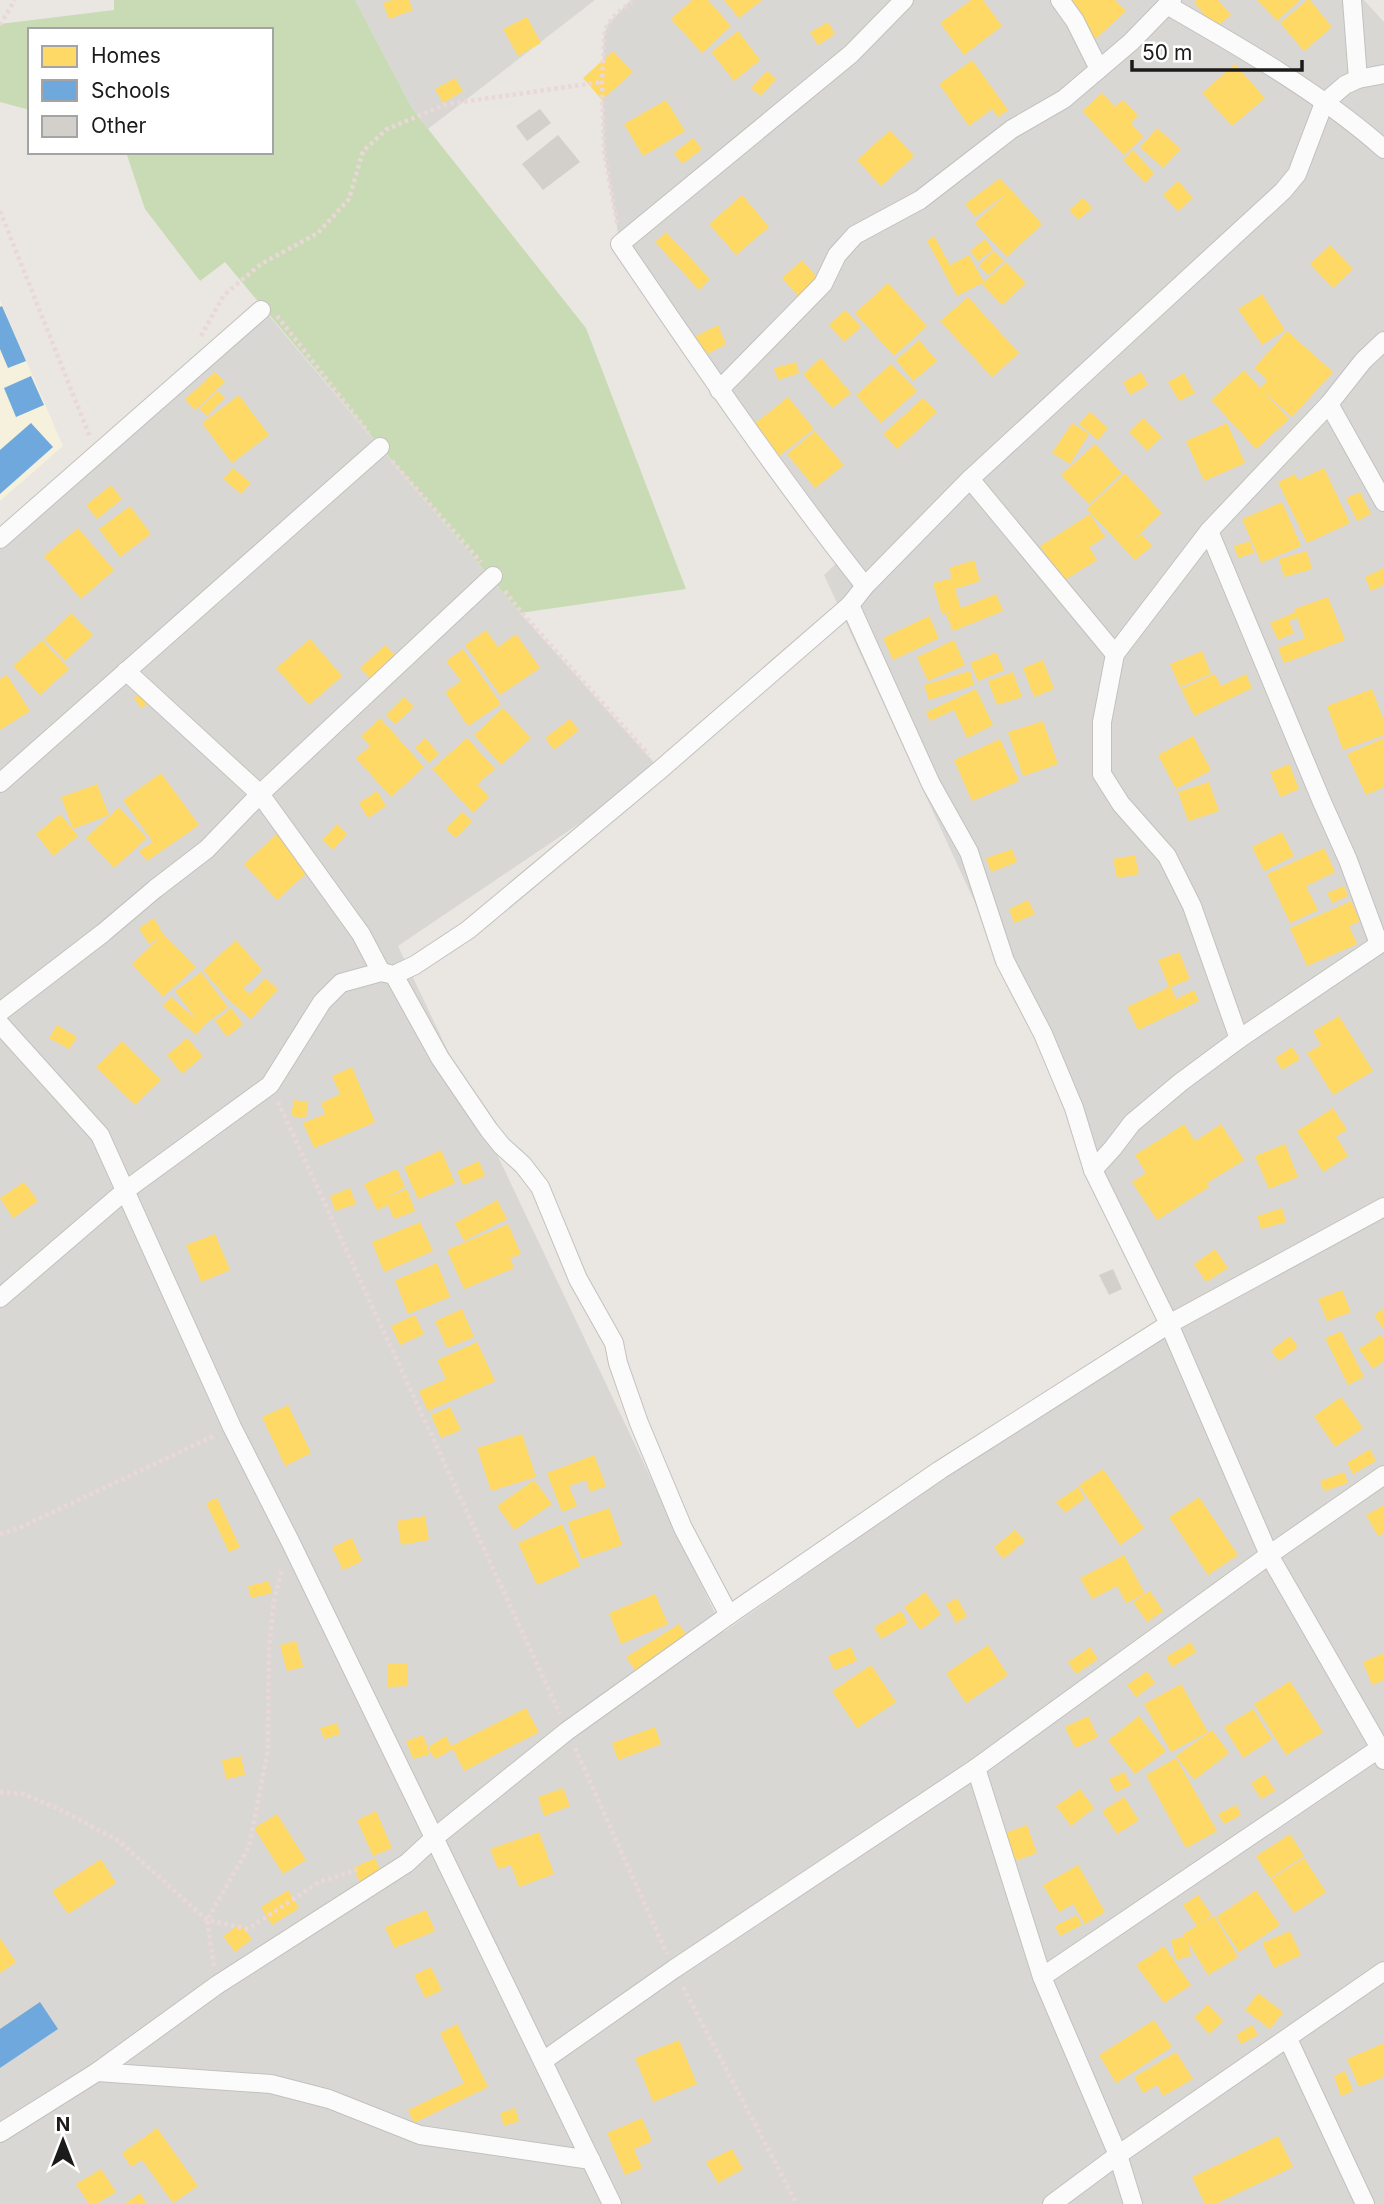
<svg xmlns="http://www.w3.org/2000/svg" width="1384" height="2204" viewBox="0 0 1384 2204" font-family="Inter,sans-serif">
	<rect width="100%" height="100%" fill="#eae7e2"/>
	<g fill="#d9d7d4">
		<polygon points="355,0 595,0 428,129 413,110"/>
		<polygon points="631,0 1364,0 1384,22 1384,2204 0,2204 0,544 265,311 520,613 660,769 398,946 724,1632 1167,1320 824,575 843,557 620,244 604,152 602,82 604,37 607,25"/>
	</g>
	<polygon fill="#f6f1dc" points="0,300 63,446 0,501"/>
	<polygon fill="#c8dbb5" points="114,0 355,0 413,110 586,328 686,589 520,613 225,262 200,281 145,209 126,152 271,152 271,30 30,30 30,110 0,102 0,24 114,10"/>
	<g fill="#ffd966">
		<polygon points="392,0 409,0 413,10 389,19 383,3"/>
		<polygon points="692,0 708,0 731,26 702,53 671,19"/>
		<polygon points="724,0 762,0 739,18"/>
		<polygon points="971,0 983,0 1002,26 964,55 940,23"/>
		<polygon points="1051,0 1115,0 1126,11 1091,43"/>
		<polygon points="1197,0 1218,0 1231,15 1215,28 1194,2"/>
		<polygon points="1257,0 1300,0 1277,21"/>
		<polygon points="1307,0 1310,0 1332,27 1304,51 1280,23"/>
		<polygon points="527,17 541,43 518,56 503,29"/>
		<polygon points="828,22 835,34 818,45 810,32"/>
		<polygon points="738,31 760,60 734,81 711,52"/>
		<polygon points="613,51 633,72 602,100 583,78"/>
		<polygon points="972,60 1008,110 998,117 992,109 969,126 939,84"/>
		<polygon points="1235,64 1265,98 1232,126 1202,93"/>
		<polygon points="767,71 776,79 761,96 751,88"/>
		<polygon points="455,78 463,91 443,103 435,89"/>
		<polygon points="1102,93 1115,107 1123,100 1138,115 1131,123 1143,137 1124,155 1082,111"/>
		<polygon points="666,100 685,131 643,156 624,124"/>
		<polygon points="1157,128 1181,149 1163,168 1140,147"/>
		<polygon points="890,130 914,156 881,186 857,160"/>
		<polygon points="693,138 702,149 682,164 674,153"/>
		<polygon points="1133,150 1154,173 1145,183 1123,160"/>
		<polygon points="1000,178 1042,224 1007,257 975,223 1006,194 975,217 965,204"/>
		<polygon points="1178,181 1193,198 1178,211 1163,195"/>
		<polygon points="742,195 769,227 736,255 709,224"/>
		<polygon points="1083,198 1092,208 1078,220 1069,210"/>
		<polygon points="666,232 710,279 699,290 655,242"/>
		<polygon points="934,236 950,265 969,255 984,282 957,296 927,241"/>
		<polygon points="985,239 993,250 978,261 970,251"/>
		<polygon points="1330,245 1353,269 1333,288 1310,264"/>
		<polygon points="994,251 1004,261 988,275 979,265"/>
		<polygon points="802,260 820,281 800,298 782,278"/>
		<polygon points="1006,262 1026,283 1002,305 982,284"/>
		<polygon points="888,283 927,326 894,356 855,313"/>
		<polygon points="1262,294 1285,330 1262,345 1238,309"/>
		<polygon points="968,297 1019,353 992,377 940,321"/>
		<polygon points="845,310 861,327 844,342 829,325"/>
		<polygon points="718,325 726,344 706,355 696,336"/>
		<polygon points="1287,331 1333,372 1292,417 1264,392 1289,419 1256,449 1211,400 1244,370 1260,388 1267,380 1254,368"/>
		<polygon points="919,340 937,361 913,381 896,360"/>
		<polygon points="821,358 851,393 832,408 803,374"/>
		<polygon points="796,362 799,373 778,380 774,368"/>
		<polygon points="891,364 917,391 881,423 856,395"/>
		<polygon points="215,372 225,382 195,410 185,399"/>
		<polygon points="1141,372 1148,385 1130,395 1123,382"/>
		<polygon points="1184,373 1195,393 1179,401 1168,382"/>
		<polygon points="218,391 225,398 207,416 199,408"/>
		<polygon points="239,395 269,435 232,463 202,423"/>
		<polygon points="788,397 814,429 775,459 749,428"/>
		<polygon points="923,398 937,412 897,449 883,434"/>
		<polygon points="1090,412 1108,428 1098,440 1079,424"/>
		<polygon points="1143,418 1162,437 1147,451 1129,432"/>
		<polygon points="1072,423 1089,434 1070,464 1052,453"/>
		<polygon points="1227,423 1245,463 1204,481 1186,441"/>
		<polygon points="815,431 844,465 815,488 787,454"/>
		<polygon points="1095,444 1122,473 1089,504 1061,475"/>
		<polygon points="233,468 251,483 241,494 223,479"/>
		<polygon points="1324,468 1350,523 1307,543 1278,482 1295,474 1298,480"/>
		<polygon points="1125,473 1162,513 1134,539 1142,534 1152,546 1135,560 1087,509"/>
		<polygon points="111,485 122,499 97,519 86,505"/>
		<polygon points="1360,492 1371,514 1357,521 1346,498"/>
		<polygon points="1282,502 1301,546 1261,563 1242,519"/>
		<polygon points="130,506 151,534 120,557 99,529"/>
		<polygon points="1090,514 1105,537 1089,547 1097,560 1063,581 1040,546"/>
		<polygon points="78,528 114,570 81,599 44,556"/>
		<polygon points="1250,541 1254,553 1238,558 1234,546"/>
		<polygon points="1307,551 1312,569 1284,577 1279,559"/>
		<polygon points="974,560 980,581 955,589 961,608 996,594 1003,611 953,631 946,614 953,611 942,614 933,583 952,578 949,568"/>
		<polygon points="1384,568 1384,585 1371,591 1365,577"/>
		<polygon points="1328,597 1345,640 1284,663 1278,648 1305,638 1297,618 1289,621 1294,633 1278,640 1270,623 1295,612 1294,609"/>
		<polygon points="71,613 93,635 65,661 44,639"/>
		<polygon points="929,616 939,638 893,660 883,638"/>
		<polygon points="486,630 498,647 516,634 540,668 500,695 465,645"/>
		<polygon points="310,639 342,676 309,705 276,668"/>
		<polygon points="42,640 69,669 40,695 13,666"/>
		<polygon points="954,640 965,665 928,681 917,657"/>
		<polygon points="385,645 395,655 370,678 360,668"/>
		<polygon points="463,649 501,704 468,726 445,692 461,681 446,661"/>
		<polygon points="1202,651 1211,674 1180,687 1170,664"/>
		<polygon points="996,652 1004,670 978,681 970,663"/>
		<polygon points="1043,660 1054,689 1034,697 1023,668"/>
		<polygon points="970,671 974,685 929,700 924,685"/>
		<polygon points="1013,672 1022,697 997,705 988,681"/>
		<polygon points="1215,674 1221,686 1246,674 1252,688 1194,716 1181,689"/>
		<polygon points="7,675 30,711 0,730 0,679"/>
		<polygon points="149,687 157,698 141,708 134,698"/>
		<polygon points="976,689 993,725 967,738 954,710 930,721 926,712"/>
		<polygon points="1372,689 1384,721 1384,735 1343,750 1327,706"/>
		<polygon points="404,697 414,707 395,724 386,715"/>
		<polygon points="503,708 531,738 501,765 474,735"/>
		<polygon points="380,718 424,767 391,797 356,758 370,746 361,736"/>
		<polygon points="570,719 579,730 554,750 545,738"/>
		<polygon points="1043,721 1058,764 1023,776 1008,732"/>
		<polygon points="1193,736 1211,770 1176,789 1158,755"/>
		<polygon points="425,738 439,754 429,763 415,748"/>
		<polygon points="467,738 495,769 477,784 489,797 473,813 432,769"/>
		<polygon points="1384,738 1384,787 1366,795 1347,754"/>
		<polygon points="1000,739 1019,781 972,801 954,760"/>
		<polygon points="1289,764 1299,789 1280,797 1270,772"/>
		<polygon points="161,773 199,825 147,861 139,851 153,842 123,800"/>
		<polygon points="1209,782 1219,811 1188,821 1178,792"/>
		<polygon points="97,784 109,815 73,829 61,797"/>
		<polygon points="377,791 386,806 368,818 359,803"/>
		<polygon points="119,807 147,838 114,868 86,838"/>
		<polygon points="462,812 472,821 456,838 446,829"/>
		<polygon points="60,814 78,836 53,856 36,834"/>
		<polygon points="337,824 347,834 333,850 322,840"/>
		<polygon points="279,832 312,868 277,900 244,864"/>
		<polygon points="1282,832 1294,856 1264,871 1252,847"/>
		<polygon points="1324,848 1335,872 1306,886 1318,910 1290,923 1267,874"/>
		<polygon points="1012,849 1017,862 991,872 986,858"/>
		<polygon points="1135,855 1139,874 1117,878 1113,859"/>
		<polygon points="1344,886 1348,896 1332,903 1327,893"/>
		<polygon points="1028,900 1035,914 1014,923 1009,909"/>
		<polygon points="1351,901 1360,921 1349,926 1357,944 1307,966 1290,928"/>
		<polygon points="154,918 163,934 196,967 163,997 132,964 160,937 149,944 139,928"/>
		<polygon points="236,940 262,970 243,988 250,994 265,978 278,989 251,1019 228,999 203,970"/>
		<polygon points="1179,952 1190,979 1171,987 1176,999 1194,990 1199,1001 1138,1030 1127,1007 1169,987 1158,960"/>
		<polygon points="201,972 228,1007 204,1025 196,1035 163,1006 171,997 197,1020 175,991"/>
		<polygon points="231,1008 243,1024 227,1037 215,1021"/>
		<polygon points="1339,1016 1373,1071 1333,1095 1307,1053 1321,1045 1313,1031"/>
		<polygon points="57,1025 77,1037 69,1049 49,1038"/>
		<polygon points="187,1038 203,1056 182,1074 167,1055"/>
		<polygon points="122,1041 161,1080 135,1105 96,1067"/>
		<polygon points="1292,1047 1300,1059 1282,1070 1275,1058"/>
		<polygon points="352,1067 375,1122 314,1148 303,1123 325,1114 321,1103 340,1094 332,1076"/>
		<polygon points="294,1100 308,1102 306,1118 291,1116"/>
		<polygon points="1333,1108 1347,1130 1336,1136 1348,1156 1323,1172 1297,1131"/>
		<polygon points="1184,1124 1195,1141 1221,1124 1244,1160 1207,1183 1209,1187 1157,1220 1132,1182 1146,1173 1135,1155"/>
		<polygon points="1285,1144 1298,1177 1269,1189 1255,1156"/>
		<polygon points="441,1150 455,1183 418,1199 404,1167"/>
		<polygon points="479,1161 485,1176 463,1185 457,1171"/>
		<polygon points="397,1169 405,1187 385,1198 407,1189 415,1211 394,1219 388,1205 377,1210 364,1184"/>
		<polygon points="24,1182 38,1201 13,1218 0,1198"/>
		<polygon points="350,1188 356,1204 335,1211 330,1196"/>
		<polygon points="497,1200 507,1219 464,1241 455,1223"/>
		<polygon points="1282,1208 1286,1222 1261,1229 1257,1216"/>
		<polygon points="420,1222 433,1251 384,1272 372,1242"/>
		<polygon points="508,1224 521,1254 510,1258 514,1268 464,1289 447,1250"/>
		<polygon points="215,1234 230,1270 201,1282 186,1245"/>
		<polygon points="1215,1249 1228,1268 1206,1282 1194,1264"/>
		<polygon points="437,1263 450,1297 408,1314 395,1280"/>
		<polygon points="1342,1290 1351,1312 1327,1321 1318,1299"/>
		<polygon points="1384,1308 1384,1330 1374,1315"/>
		<polygon points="462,1309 474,1337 447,1348 435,1321"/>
		<polygon points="415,1315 424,1334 400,1345 391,1326"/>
		<polygon points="1341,1331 1364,1377 1348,1385 1325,1338"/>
		<polygon points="1380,1335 1384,1340 1384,1361 1373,1369 1359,1349"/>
		<polygon points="1290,1336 1298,1347 1279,1361 1271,1350"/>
		<polygon points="477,1342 495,1381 428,1411 419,1391 446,1379 437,1360"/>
		<polygon points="1341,1397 1363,1428 1335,1447 1314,1416"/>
		<polygon points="288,1405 311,1453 285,1466 262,1417"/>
		<polygon points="450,1407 461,1430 441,1438 431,1415"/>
		<polygon points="522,1434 536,1477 491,1491 477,1448"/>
		<polygon points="1370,1449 1376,1461 1353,1474 1347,1463"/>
		<polygon points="594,1455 606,1486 590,1492 586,1480 569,1486 577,1506 562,1512 547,1473"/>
		<polygon points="1103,1469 1144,1528 1120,1545 1079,1485"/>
		<polygon points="1344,1472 1348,1483 1324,1491 1320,1481"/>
		<polygon points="534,1480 552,1504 514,1530 497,1506"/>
		<polygon points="1078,1487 1085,1498 1065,1513 1056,1502"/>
		<polygon points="1199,1497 1238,1555 1208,1575 1169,1517"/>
		<polygon points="217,1498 240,1547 229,1552 206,1503"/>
		<polygon points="1384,1505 1384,1533 1378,1536 1366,1515"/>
		<polygon points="609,1508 622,1545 581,1559 568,1522"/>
		<polygon points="425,1516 429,1540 401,1545 397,1521"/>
		<polygon points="562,1524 580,1566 537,1585 518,1543"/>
		<polygon points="1015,1530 1025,1541 1003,1559 994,1547"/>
		<polygon points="352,1538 362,1561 343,1570 332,1547"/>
		<polygon points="1124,1555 1145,1594 1126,1603 1117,1586 1092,1599 1080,1578"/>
		<polygon points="269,1581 272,1593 251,1598 248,1586"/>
		<polygon points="1150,1591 1163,1611 1147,1622 1133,1602"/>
		<polygon points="925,1592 941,1614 920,1630 904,1607"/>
		<polygon points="655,1594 668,1624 621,1644 609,1613"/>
		<polygon points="957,1598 967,1616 956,1623 946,1604"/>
		<polygon points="901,1611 908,1623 881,1639 874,1627"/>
		<polygon points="679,1624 687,1636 635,1670 626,1657"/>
		<polygon points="296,1641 303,1667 287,1671 280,1645"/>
		<polygon points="1191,1642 1196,1652 1172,1667 1166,1657"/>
		<polygon points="988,1645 1008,1675 966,1703 946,1673"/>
		<polygon points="851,1647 857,1661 834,1670 828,1656"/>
		<polygon points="1090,1647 1098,1659 1076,1674 1068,1662"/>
		<polygon points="1384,1653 1384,1680 1372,1685 1363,1662"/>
		<polygon points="407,1663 408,1686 388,1687 387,1664"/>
		<polygon points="871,1665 896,1702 857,1728 832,1691"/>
		<polygon points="1147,1671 1155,1683 1136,1697 1127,1685"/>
		<polygon points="1290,1681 1323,1732 1286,1755 1254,1704"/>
		<polygon points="1181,1684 1208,1732 1171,1752 1144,1704"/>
		<polygon points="526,1708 539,1732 464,1771 453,1749 435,1759 428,1747 446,1736 451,1746"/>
		<polygon points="1253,1709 1272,1739 1243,1758 1224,1727"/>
		<polygon points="1088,1716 1098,1737 1075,1748 1065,1727"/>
		<polygon points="1139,1716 1166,1751 1135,1774 1108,1740"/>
		<polygon points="337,1723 340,1734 324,1739 320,1728"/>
		<polygon points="655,1727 661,1744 618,1760 612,1743"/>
		<polygon points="1212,1730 1229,1753 1194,1780 1176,1756"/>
		<polygon points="423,1735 430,1754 413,1759 406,1741"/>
		<polygon points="241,1756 245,1775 226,1779 222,1760"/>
		<polygon points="1176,1758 1217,1831 1186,1848 1146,1775"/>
		<polygon points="1124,1772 1131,1785 1116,1792 1109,1779"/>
		<polygon points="1265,1774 1275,1791 1261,1799 1251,1783"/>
		<polygon points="563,1788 570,1806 544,1816 538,1797"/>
		<polygon points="1080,1789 1094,1808 1071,1826 1056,1806"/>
		<polygon points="1124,1797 1139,1820 1117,1834 1102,1811"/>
		<polygon points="1236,1805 1241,1815 1224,1824 1218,1814"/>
		<polygon points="376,1811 392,1848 373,1856 357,1820"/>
		<polygon points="277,1814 306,1860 283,1874 254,1828"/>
		<polygon points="1027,1825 1037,1853 1012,1862 1002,1834"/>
		<polygon points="539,1832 554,1874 519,1887 511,1865 498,1869 490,1849"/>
		<polygon points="1290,1834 1304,1856 1270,1878 1256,1856"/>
		<polygon points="375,1858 381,1872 360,1882 353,1868"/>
		<polygon points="1304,1858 1326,1892 1294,1913 1271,1879"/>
		<polygon points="101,1859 116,1883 68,1914 52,1891"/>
		<polygon points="1078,1865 1105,1912 1085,1924 1073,1904 1059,1912 1043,1885"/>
		<polygon points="288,1890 299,1908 272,1925 261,1907"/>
		<polygon points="1256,1890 1280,1925 1239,1952 1216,1917"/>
		<polygon points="1198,1895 1212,1915 1200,1924 1214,1916 1238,1957 1208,1975 1188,1942 1191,1956 1176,1960 1171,1940 1185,1936 1183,1934 1197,1926 1183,1905"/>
		<polygon points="426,1910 435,1931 394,1948 385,1927"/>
		<polygon points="1077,1915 1082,1925 1060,1936 1055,1926"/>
		<polygon points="240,1924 252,1939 235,1952 223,1936"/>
		<polygon points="1290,1931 1301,1955 1274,1968 1262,1943"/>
		<polygon points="0,1938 16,1962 0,1973"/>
		<polygon points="1164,1946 1191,1985 1164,2003 1136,1965"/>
		<polygon points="431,1967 442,1990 425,1998 414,1975"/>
		<polygon points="1258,1993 1283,2012 1270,2029 1245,2010"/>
		<polygon points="1208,2004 1223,2021 1209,2034 1194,2017"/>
		<polygon points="1154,2020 1172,2047 1116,2083 1099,2055"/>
		<polygon points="457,2024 488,2087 414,2123 408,2110 464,2083 440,2033"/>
		<polygon points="1252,2025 1258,2035 1241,2044 1236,2035"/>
		<polygon points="679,2040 697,2084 653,2102 635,2058"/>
		<polygon points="1384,2043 1384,2077 1359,2087 1347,2059"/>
		<polygon points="1176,2052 1193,2079 1163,2096 1157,2085 1143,2093 1134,2077"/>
		<polygon points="1345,2071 1353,2091 1341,2096 1334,2076"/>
		<polygon points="515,2108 519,2121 504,2126 500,2113"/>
		<polygon points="642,2118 652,2141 634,2149 642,2168 625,2175 607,2133"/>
		<polygon points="157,2128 198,2186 173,2203 142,2160 131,2167 122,2153"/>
		<polygon points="1278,2136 1293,2167 1215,2204 1205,2204 1192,2177"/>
		<polygon points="732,2149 743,2169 718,2183 706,2162"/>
		<polygon points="101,2169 116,2192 96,2204 89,2204 76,2184"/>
		<polygon points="140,2193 147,2204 124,2204"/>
	</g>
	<g fill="#6fa8dc">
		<polygon points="2,306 26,361 8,368 0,349 0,307"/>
		<polygon points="31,376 44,405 16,417 4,388"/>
		<polygon points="31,423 53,447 0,494 0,450"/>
		<polygon points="40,2002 58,2029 0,2068 0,2029"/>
	</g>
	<g fill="#d3cfcb">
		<polygon points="540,109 551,123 527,141 516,126"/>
		<polygon points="558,135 580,162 543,190 522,164"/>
		<polygon points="1113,1269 1122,1289 1109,1295 1099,1275"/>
	</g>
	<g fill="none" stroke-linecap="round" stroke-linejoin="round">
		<defs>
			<g id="street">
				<polyline points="1060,0 1075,21 1099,69"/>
				<polyline points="1352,0 1358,79"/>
				<path d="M1167,5C1240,47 1321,93 1384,149"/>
				<polyline points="719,390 823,284 837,255 855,235 920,200 1012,129 1064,99 1131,42 1172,0"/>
				<polyline points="1329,404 1384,502"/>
				<polyline points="970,479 1115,654 1102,722 1102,774 1121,804 1167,856 1192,906 1239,1039"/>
				<polyline points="1209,531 1322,802 1348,860 1379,944"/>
				<polyline points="0,539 261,310"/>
				<path d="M865,586C778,476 699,360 620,244L851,54L904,0"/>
				<polyline points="850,605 931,784 969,852 1005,961 1043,1034 1074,1108 1093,1170 1169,1324 1269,1555 1380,1748 1384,1760"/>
				<polyline points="1115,654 1209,531 1329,404 1363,361 1384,341"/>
				<polyline points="126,671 260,794 361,934 381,972"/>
				<polyline points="0,783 380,447"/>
				<polyline points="394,975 440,1058 489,1130 502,1146 523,1165 540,1187 578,1279 614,1343 618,1363 639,1423 683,1528 729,1615"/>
				<polyline points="0,1012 103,933 155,889 207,849 260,794 493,576"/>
				<polyline points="0,1024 100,1135 232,1427 290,1541 612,2204"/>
				<polyline points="1093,1170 1113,1148 1132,1123 1181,1082 1239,1039 1384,941"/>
				<polyline points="0,1298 126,1190 270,1085 322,1002 341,983 381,972 394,975 415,965 468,930 661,769 850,605 865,586 970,479 1283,191 1297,174 1324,103 1345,85 1358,79 1384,74"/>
				<polyline points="976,1768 1042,1977 1118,2155 1133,2204"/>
				<polyline points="1042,1977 1380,1748"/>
				<polyline points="1288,2039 1365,2204"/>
				<polyline points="543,2061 674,1969 976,1768 1269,1555 1384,1475"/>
				<polyline points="97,2072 271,2084 329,2099 420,2135 591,2160"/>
				<polyline points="0,2133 97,2072 217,1985 407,1863 434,1838 567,1731 729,1615 940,1470 1169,1324 1384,1207"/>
				<polyline points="1052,2204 1118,2155 1384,1971"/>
			</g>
		</defs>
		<use href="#street" stroke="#c2c1bf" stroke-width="20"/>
		<g stroke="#ead7d7" stroke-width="4.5" stroke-dasharray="3.5 3.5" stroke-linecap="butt">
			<polyline points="0,25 15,0"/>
			<polyline points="0,211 90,437"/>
			<polyline points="617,223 604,152 602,82 604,37 607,25 618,12 634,0"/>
			<polyline points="277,316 369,433"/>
			<polyline points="201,336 224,295 261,264 318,233 349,199 363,151 387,129 447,104 602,82"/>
			<polyline points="392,461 481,562"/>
			<polyline points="505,591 523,614 649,755"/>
			<polyline points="278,1102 560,1714"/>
			<polyline points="0,1534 19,1528 216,1435"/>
			<polyline points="575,1748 667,1954"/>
			<polyline points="0,1792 23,1794 59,1809 119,1841 207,1920 248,1929 319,1882 357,1870"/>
			<polyline points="214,1966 207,1920 249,1847 268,1750 269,1649 274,1600 282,1570"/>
			<polyline points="683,1987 797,2204"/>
		</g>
		<use href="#street" stroke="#fcfbfb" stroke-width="18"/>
	</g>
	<rect x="28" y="28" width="245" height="126" fill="#ffffff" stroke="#a4a4a4" stroke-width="2"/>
	<rect x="42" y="46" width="35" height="21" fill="#ffd966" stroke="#a4a4a4" stroke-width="2"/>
	<text x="91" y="63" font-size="21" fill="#1b1b1b">Homes</text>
	<rect x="42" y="80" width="35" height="21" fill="#6fa8dc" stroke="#a4a4a4" stroke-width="2"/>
	<text x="91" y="98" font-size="21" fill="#1b1b1b">Schools</text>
	<rect x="42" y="116" width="35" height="21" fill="#d3cfcb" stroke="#a4a4a4" stroke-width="2"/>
	<text x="91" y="133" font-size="21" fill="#1b1b1b">Other</text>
	<g transform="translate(63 2141)" stroke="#ffffff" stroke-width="5" paint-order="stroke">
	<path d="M0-5L12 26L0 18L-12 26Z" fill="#1b1b1b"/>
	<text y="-10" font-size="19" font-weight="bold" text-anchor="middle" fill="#1b1b1b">N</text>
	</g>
	<path d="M1132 60v10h170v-10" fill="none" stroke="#1b1b1b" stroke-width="3.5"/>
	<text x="1142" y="60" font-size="21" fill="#1b1b1b" stroke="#ffffff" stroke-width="5" paint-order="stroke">50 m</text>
</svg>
